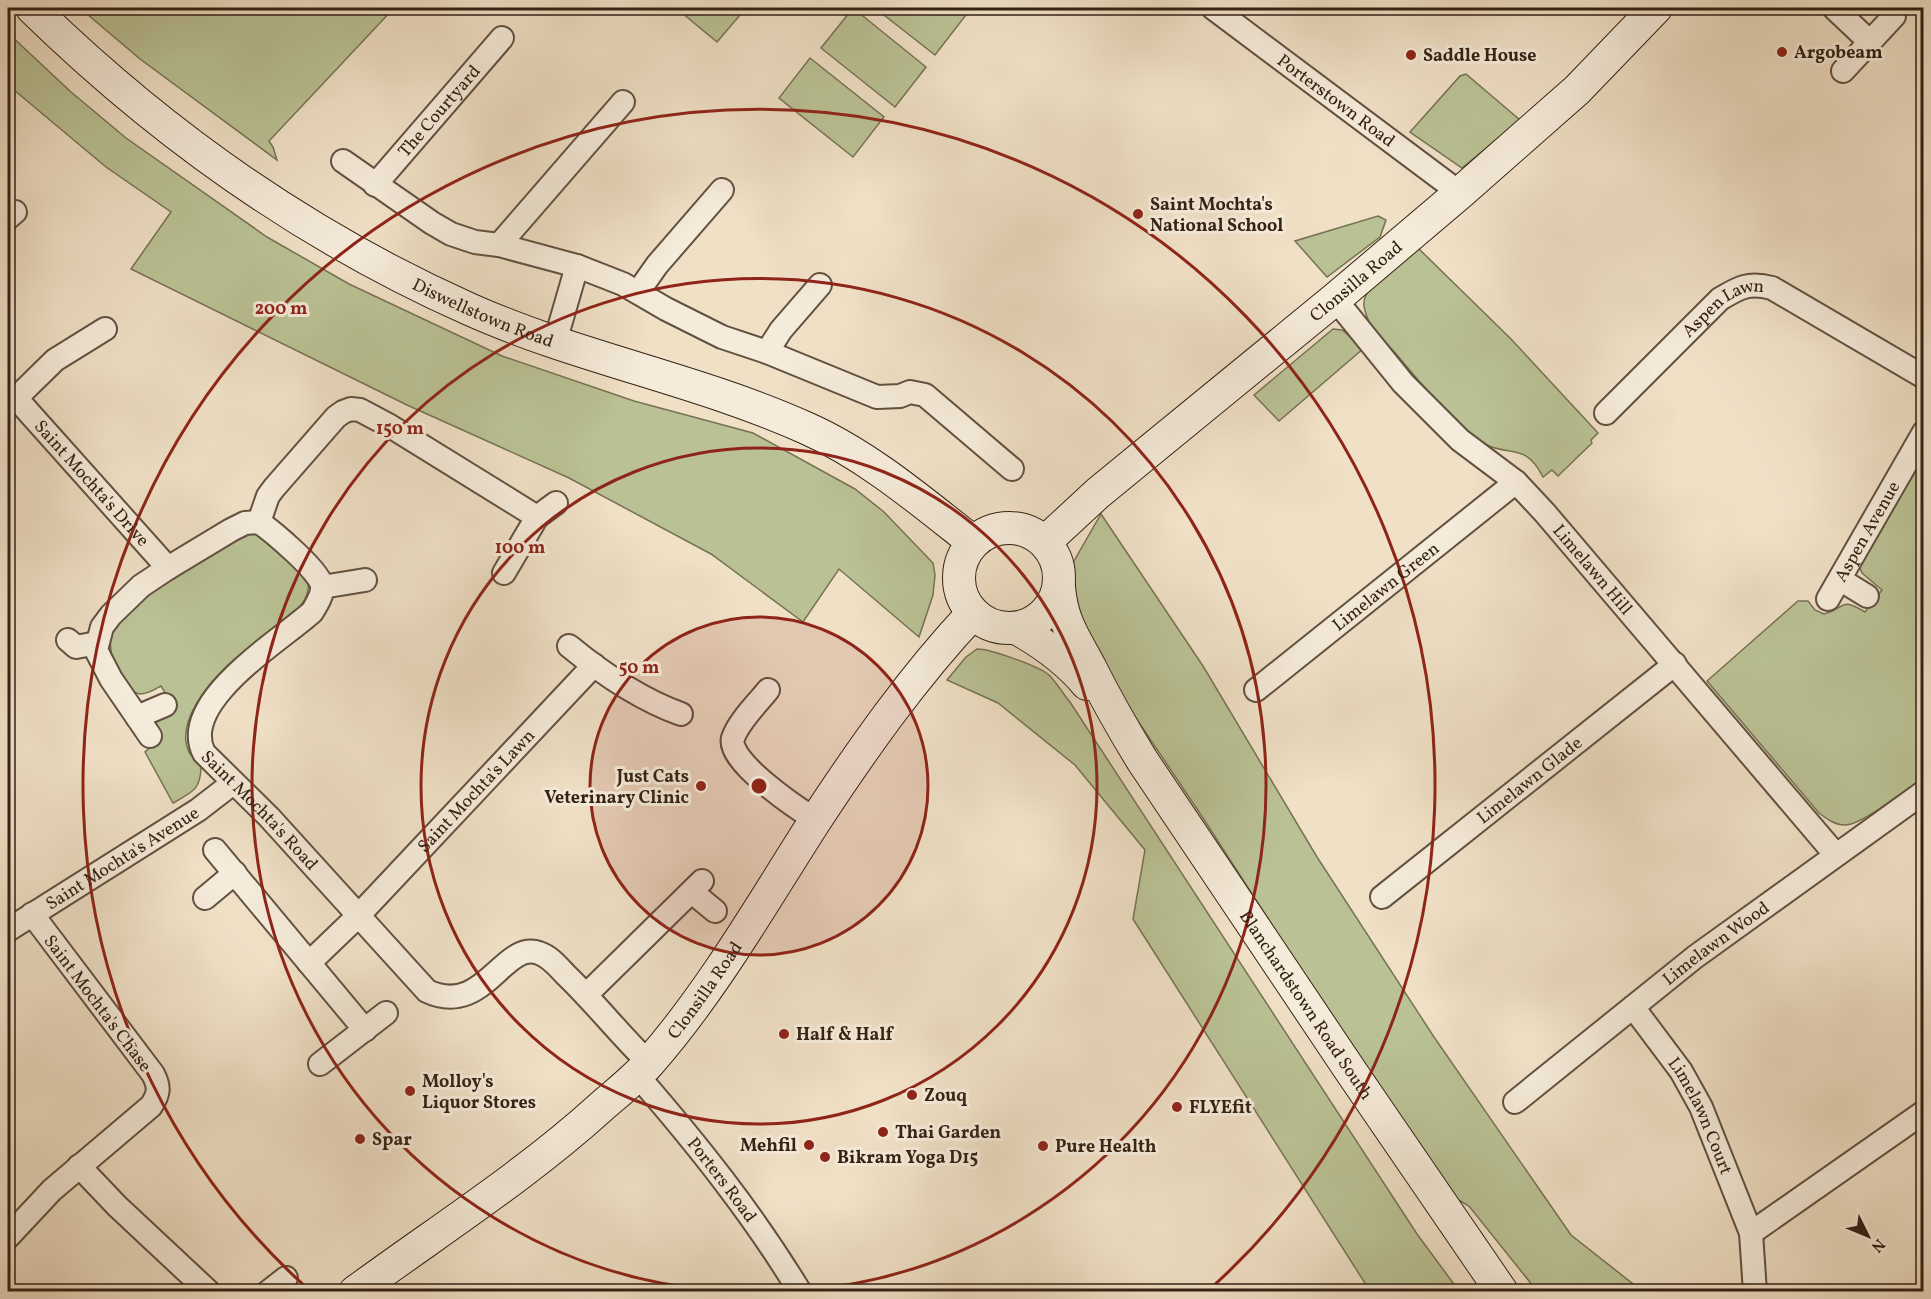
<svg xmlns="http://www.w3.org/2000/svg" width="1931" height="1299" viewBox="0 0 1931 1299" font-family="Vollkorn,serif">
	<rect width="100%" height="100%" fill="#f0e0c6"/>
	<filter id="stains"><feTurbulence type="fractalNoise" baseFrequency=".00333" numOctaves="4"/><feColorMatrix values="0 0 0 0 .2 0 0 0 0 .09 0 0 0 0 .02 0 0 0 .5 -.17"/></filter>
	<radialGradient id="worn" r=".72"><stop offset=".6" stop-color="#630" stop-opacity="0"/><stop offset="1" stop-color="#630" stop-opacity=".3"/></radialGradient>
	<g fill="#bac295" stroke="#767254" stroke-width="1.5">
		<polygon points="80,8 394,8 269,141 273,147 277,160 140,59"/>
		<polygon points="676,8 746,8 717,42"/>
		<polygon points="853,8 926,67 895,107 821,48"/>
		<polygon points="875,8 957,8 966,15 935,55"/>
		<polygon points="8,33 71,92 126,138 267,237 349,284 502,356 634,401 753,433 855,489 884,512 933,563 935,575 933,595 919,637 839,569 803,622 711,554 569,478 407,405 131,269 171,212 106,167 8,85"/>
		<polygon points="810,58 884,117 853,157 779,98"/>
		<polygon points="1466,74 1520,120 1462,168 1410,132 1460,76"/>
		<polygon points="1378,216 1386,220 1380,237 1327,277 1295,241"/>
		<path d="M1417,247L1511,339L1598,433L1591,440L1592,443L1558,476L1552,470L1543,477C1525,441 1509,458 1483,443C1455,426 1419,381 1397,355C1388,345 1377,335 1370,324C1367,317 1363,309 1364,302C1365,285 1404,258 1417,247Z"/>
		<polygon points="1333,329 1342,330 1364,348 1279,421 1254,395"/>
		<path d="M1923,454V778C1908,788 1862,825 1845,825C1835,825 1827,819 1819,813L1707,681L1798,601H1808L1815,610L1824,614C1846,609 1839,596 1865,612L1882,590L1862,573L1859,565Z"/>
		<polygon points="1101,514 1203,666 1317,857 1434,1037 1571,1235 1642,1291 1537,1291 1469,1206 1450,1195 1357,1056 1201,815 1079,633 1071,583 1074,561"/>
		<path d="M253,533L259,535C271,545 304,569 308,583C310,591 304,602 299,608C280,631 249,644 228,665C208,684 175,723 189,752C192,757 197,761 201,766C201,789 193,792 173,803L145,752L158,740L154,729L159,717L173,705L161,686C154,690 148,694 140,694C119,691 103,644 114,628C137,594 207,556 244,534Z"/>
		<path d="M977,649C991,649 1038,666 1049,675C1057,683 1063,694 1070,702L1417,1234L1459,1291H1370L1133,919L1145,850L1075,765L998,703L947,680L966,657Z"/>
	</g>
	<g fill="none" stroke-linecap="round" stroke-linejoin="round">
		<defs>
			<g id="street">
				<path id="s1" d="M1213,8L1460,193"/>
				<polyline points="1834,8 1870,42"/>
				<polyline points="1843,71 1894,16"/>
				<polyline points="343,161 432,223 451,234 475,242 499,245 577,266 623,284 666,309 722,337 767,352 877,397 900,396 910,392 925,395 1012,469"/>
				<path id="s2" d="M375,185L502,38"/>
				<polyline points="8,218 15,212"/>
				<polyline points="499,245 623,102"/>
				<polyline points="638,292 657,265 722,190"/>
				<path id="s3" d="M1335,299L1403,383L1460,440L1516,482L1545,513L1835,854"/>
				<polyline points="555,342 577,266"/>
				<polyline points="767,352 781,330 820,285"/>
				<path id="s4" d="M16,398L168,568"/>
				<polyline points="8,406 55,360 105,329"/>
				<path id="s5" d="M1606,413L1720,299C1740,287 1749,282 1772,288L1924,377"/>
				<polyline points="259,522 268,496 274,488 336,417 343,412 351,409 360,410 390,426 537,517"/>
				<polyline points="504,573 537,517 556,503"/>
				<polyline points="1841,580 1867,596"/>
				<polyline points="322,587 365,580"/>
				<path id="s6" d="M1828,599L1924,432"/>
				<polyline points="68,640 76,647 97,643"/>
				<path d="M569,646C603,674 639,699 681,714"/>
				<path d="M768,690C757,704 739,721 733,738C726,761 798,809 816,820"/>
				<path id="s7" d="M1256,690L1516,482"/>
				<polyline points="137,717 165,705"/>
				<path id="s8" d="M150,736L111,679L96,650L102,627L111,615L141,586L168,568L231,530L245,523L259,522C272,531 321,572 322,586C323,595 317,604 312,612C280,641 178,702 204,753L269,817L427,991C484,1018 503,940 539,953C551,957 559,968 567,976C596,1004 620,1035 649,1063"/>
				<polyline points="215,850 365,1030"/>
				<polyline points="692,892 715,911"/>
				<path id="s9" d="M1382,897L1675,664"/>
				<polyline points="205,898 235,873"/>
				<path id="s10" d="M8,930L198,810L233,783"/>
				<path id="s11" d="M309,963L358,916L594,665"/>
				<polyline points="586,995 702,881"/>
				<path id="s12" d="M1633,1007L1681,1071L1701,1107L1751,1233L1755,1292"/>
				<polyline points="320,1064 386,1013"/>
				<path id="s13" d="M637,1075C696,1143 753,1214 800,1292"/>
				<path id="s14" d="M1515,1102L1695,957L1924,792"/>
				<polyline points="79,1166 117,1206 209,1292"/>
				<polyline points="1751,1233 1924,1112"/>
				<path d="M8,1237L52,1190L151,1106C159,1094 160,1087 153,1074L32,914"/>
				<polyline points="268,1292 286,1278"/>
			</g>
			<g id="secondary">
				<path id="s15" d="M32,8C160,133 305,236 469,309C578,358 697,379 806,428C867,455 921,501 973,542"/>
				<circle cx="1009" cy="578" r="50"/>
				<path id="s16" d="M1045,542L1098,493L1335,299L1460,193L1577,90L1656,8"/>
				<path id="s17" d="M1059,587C1062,622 1074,637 1090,667C1106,699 1123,729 1142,760L1350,1070L1502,1292"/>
				<path d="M1016,628C1043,643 1067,660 1087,684"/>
				<path id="s18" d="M355,1292C438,1231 525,1176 601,1107C617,1093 635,1079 649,1063C713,990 763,902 815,821C863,748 913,677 973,613"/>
			</g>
		</defs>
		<use href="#street" stroke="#625140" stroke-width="26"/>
		<use href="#secondary" stroke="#332114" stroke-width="34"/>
		<use href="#street" stroke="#f5ebda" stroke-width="22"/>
		<use href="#secondary" stroke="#f5ebda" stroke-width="32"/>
	</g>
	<circle cx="759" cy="786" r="169" fill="#8f2418" fill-opacity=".12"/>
	<g fill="none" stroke="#8f2418" stroke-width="3">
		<circle cx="759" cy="786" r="169"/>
		<circle cx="759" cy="786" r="338"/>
		<path d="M719 1291A507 507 0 1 1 799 1291"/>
		<path d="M307 1288A676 676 0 1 1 1211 1288"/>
	</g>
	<g fill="#8f2418" stroke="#f5ebda" stroke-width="2">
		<circle cx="1782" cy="52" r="6"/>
		<circle cx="1411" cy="55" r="6"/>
		<circle cx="1138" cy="214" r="6"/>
		<circle cx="701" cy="786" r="6"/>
		<circle cx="784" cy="1034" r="6"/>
		<circle cx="410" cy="1091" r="6"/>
		<circle cx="912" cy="1095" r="6"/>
		<circle cx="1177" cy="1107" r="6"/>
		<circle cx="883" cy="1132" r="6"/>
		<circle cx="360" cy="1139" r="6"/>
		<circle cx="809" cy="1145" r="6"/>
		<circle cx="1043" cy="1146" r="6"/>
		<circle cx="825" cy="1157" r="6"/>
	</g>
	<g text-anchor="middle" stroke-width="6" stroke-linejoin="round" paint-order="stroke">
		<g font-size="18" font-weight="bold" fill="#332114" stroke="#f5ebda" text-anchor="start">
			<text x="1794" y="58">Argobeam</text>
			<text x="1423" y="61">Saddle House</text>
			<text x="1150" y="210">Saint Mochta's<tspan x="1150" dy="21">National School</tspan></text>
			<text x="689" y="782" text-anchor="end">Just Cats<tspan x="689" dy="21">Veterinary Clinic</tspan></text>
			<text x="796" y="1040">Half &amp; Half</text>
			<text x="422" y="1087">Molloy's<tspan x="422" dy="21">Liquor Stores</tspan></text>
			<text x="924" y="1101">Zouq</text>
			<text x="1189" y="1113">FLYEfit</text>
			<text x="895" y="1138">Thai Garden</text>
			<text x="372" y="1145">Spar</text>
			<text x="797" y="1151" text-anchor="end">Mehfil</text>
			<text x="1055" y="1152">Pure Health</text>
			<text x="837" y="1163">Bikram Yoga D15</text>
		</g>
		<g font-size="18" fill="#332114" stroke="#f5ebda">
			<text dy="6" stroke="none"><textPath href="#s1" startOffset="154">Porterstown Road</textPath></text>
			<text dy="6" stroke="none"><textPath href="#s2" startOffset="98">The Courtyard</textPath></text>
			<text dy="6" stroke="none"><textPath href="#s16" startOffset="406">Clonsilla Road</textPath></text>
			<text dy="6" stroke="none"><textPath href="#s15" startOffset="548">Diswellstown Road</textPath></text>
			<text dy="6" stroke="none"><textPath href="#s5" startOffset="160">Aspen Lawn</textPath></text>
			<text dy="6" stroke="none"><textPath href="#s4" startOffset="114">Saint Mochta's Drive</textPath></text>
			<text dy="6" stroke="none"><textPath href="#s6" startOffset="78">Aspen Avenue</textPath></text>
			<text dy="6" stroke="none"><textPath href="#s3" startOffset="375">Limelawn Hill</textPath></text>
			<text dy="6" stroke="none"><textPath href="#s7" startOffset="166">Limelawn Green</textPath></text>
			<text dy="6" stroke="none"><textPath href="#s9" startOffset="188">Limelawn Glade</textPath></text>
			<text dy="6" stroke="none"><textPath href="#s11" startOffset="240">Saint Mochta's Lawn</textPath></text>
			<text dy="6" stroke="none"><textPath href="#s8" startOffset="706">Saint Mochta's Road</textPath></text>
			<text dy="6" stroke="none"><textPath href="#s10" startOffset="135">Saint Mochta's Avenue</textPath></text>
			<text dy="6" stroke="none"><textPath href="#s14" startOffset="256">Limelawn Wood</textPath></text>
			<text dy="6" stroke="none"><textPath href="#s18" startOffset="465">Clonsilla Road</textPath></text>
			<text transform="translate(98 1003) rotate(53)" y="6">Saint Mochta's Chase</text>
			<text dy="6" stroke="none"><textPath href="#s17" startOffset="488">Blanchardstown Road South</textPath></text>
			<text dy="6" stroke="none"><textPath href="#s12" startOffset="129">Limelawn Court</textPath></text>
			<text dy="6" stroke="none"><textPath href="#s13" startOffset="135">Porters Road</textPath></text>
		</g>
	</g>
	<circle cx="759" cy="786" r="9" fill="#8f2418" stroke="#f5ebda" stroke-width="3"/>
	<g font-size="18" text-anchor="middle" font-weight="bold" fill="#8f2418" stroke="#f5ebda" stroke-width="6" stroke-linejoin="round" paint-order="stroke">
		<text x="281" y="314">200 m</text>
		<text x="400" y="434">150 m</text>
		<text x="520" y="553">100 m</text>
		<text x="639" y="673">50 m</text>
	</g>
	<rect width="1931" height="1299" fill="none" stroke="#f0e0c6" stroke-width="30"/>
	<rect x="9" y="9" width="1913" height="1281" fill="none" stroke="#332114" stroke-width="3"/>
	<rect x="15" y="15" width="1901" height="1269" fill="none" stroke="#332114" stroke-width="1.5"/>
	<g transform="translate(1868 1236) rotate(133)" stroke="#f5ebda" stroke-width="4.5" paint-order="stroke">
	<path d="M0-4.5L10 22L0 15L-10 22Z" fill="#332114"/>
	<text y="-9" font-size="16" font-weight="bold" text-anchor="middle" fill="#332114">N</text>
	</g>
	<rect width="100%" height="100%" filter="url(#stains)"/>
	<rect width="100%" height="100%" fill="url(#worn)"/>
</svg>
